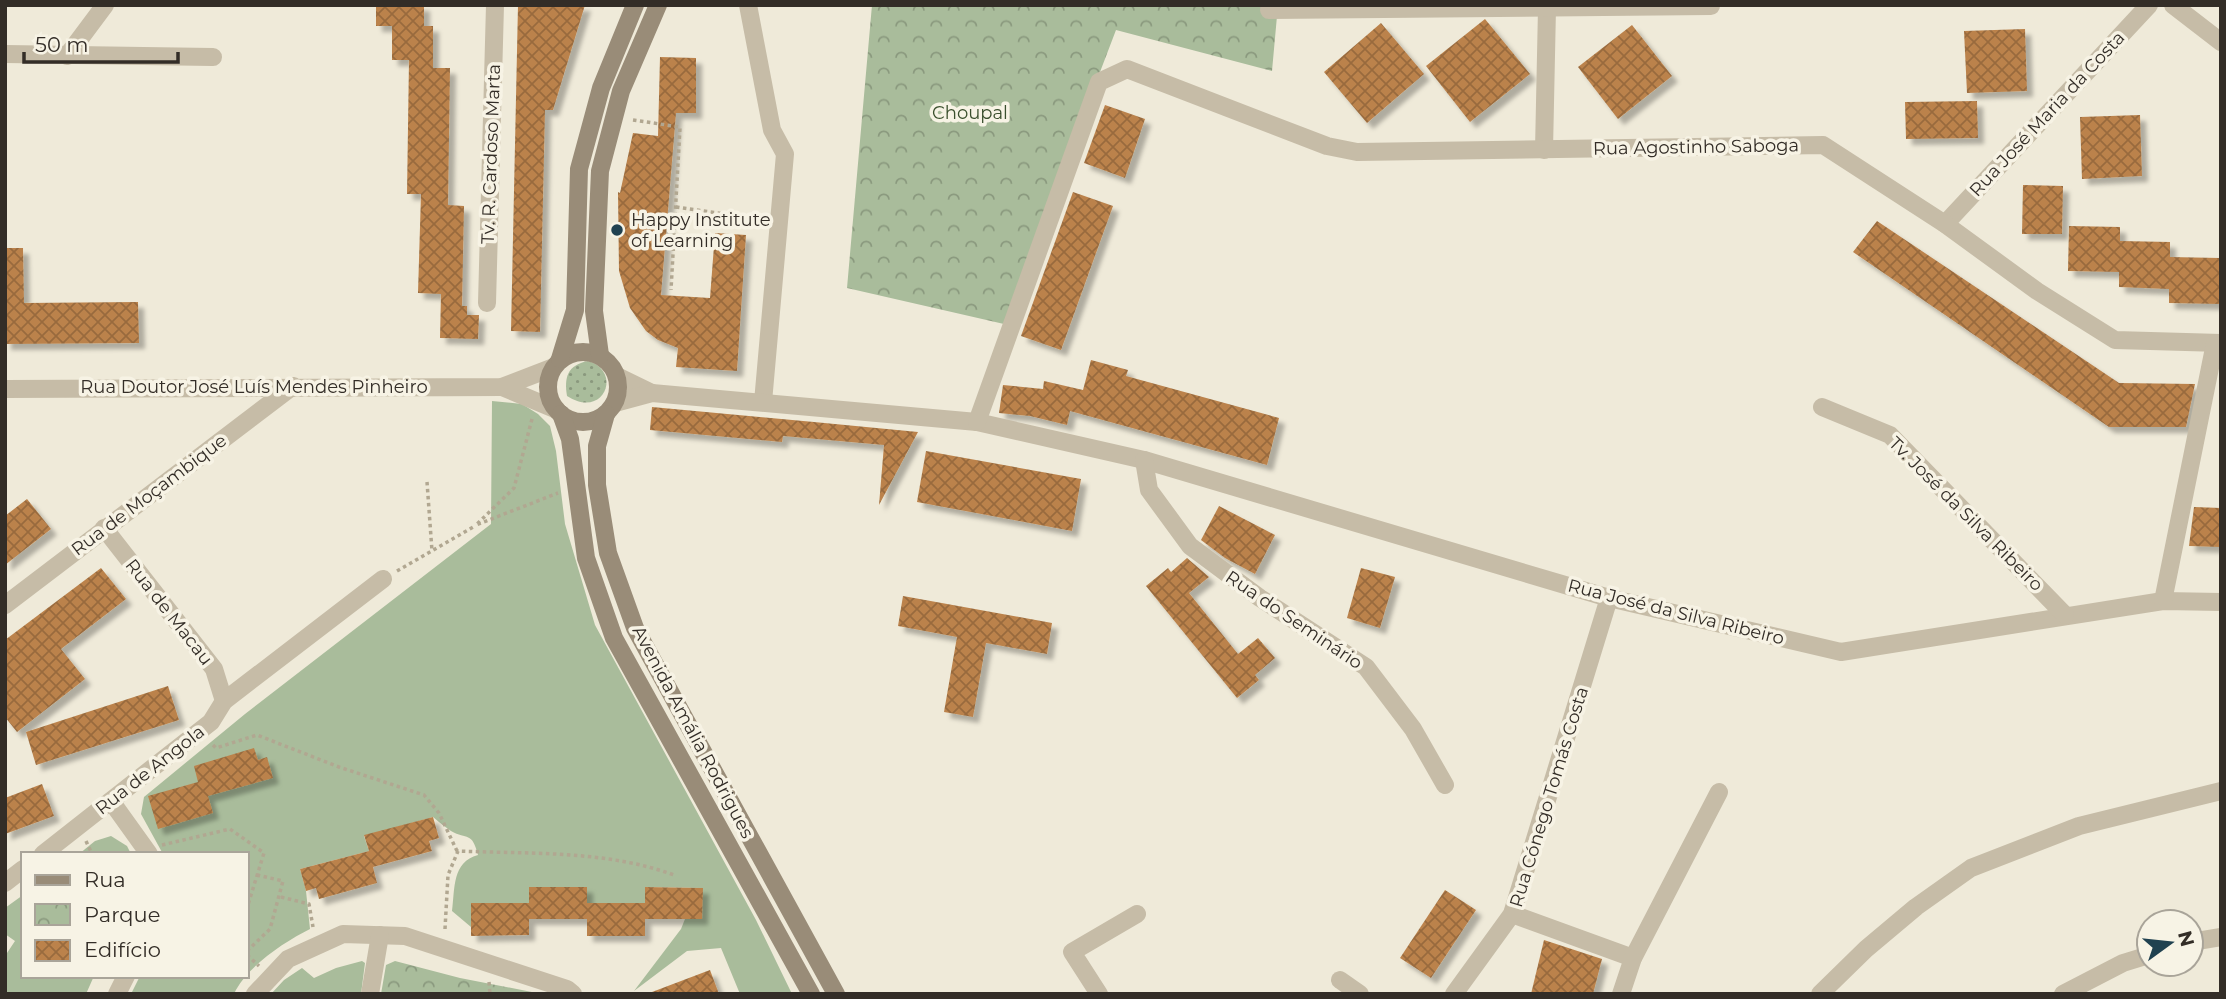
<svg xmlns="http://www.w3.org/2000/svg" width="2226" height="999" viewBox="0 0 2226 999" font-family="Montserrat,sans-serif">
	<defs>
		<pattern id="park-crowns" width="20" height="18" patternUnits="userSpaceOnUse" patternTransform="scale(1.75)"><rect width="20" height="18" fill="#a9bc9b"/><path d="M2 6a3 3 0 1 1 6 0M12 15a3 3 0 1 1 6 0" fill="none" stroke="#8a997e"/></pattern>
		<pattern id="garden-dots" width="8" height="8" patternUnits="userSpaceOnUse" patternTransform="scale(1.75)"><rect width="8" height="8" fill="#a9bc9b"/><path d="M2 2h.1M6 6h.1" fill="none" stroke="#8a997e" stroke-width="1.8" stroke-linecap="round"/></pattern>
		<pattern id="building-cross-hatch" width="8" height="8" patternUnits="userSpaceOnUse" patternTransform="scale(1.75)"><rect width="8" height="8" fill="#bb824b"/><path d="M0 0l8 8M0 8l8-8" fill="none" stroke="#996b3e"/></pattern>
		<filter id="shadow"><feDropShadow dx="6" dy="6" stdDeviation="2" flood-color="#0004"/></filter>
	</defs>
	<rect width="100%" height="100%" fill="#efead9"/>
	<g fill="#a9bc9b">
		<path d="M492,401L522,404L538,414L550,426L556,451L565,524L595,625L756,920L792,994H740L721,948L687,951L634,991L681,929L685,919H702V888L645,887V903H587V887H529V903H471V927L452,911C455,888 452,862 478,855C472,831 467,840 451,831C445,827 439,822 433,817L364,836L369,851L300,869L306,891L310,929C284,942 246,967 234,994H131L140,976H247V854H163L141,814L144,797L245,714L491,524Z"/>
		<polygon points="111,836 127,846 131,854 79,854 95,841"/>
		<polygon points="23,895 23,976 94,976 86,994 5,994 5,956 15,941 5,934 5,908"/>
		<polygon points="362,961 365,963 361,994 271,994 284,980 302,968 314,978 336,968"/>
	</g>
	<g fill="url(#park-crowns)">
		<polygon points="872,5 1278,5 1272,71 1116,30 1004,324 847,288"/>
		<polygon points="395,961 460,978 542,994 381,994 386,965"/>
	</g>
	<path fill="url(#garden-dots)" d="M588,361C623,371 604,420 567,396C564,378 567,365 588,361Z"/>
	<g fill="url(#building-cross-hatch)" filter="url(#shadow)">
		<polygon points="376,5 424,5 424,26 433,26 433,68 450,68 448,205 464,206 462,306 467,306 467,315 479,315 478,339 440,338 441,294 418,293 421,194 407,194 409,60 392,60 392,26 376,26"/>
		<polygon points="518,5 585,5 553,110 545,110 540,332 511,331"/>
		<polygon points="1485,19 1530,74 1470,122 1426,66"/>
		<polygon points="1381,23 1424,74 1367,123 1324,72"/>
		<polygon points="1632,25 1672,76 1618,119 1578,67"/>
		<polygon points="2025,29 2027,91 1967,93 1964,31"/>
		<polygon points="660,57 696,58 696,113 676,113 661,295 710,298 715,233 746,235 737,371 676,367 678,348 658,340 646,331 630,308 619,271 618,192 620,193 633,133 658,136"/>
		<polygon points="1977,101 1978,138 1906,139 1905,102"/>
		<polygon points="1105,105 1145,119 1125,178 1084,163"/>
		<polygon points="2140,115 2142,176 2082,179 2080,117"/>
		<polygon points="2023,185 2063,186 2062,234 2022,234"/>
		<polygon points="1073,192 1113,206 1061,350 1021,336"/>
		<polygon points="1877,221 2119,383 2195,384 2186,427 2109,427 1853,252"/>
		<polygon points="2069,226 2120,227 2120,241 2170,242 2170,257 2220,258 2221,304 2169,303 2169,289 2119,287 2119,272 2068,271"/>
		<polygon points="5,248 23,248 24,303 138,302 139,343 5,344"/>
		<polygon points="1091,360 1128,370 1126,376 1279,418 1267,465 1070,411 1067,425 1030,416 999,413 1003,385 1043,389 1044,381 1083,390"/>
		<polygon points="652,407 814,422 918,432 879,505 884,445 783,436 782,442 650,430"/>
		<polygon points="926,451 1081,479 1072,531 917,502"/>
		<polygon points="27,499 51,529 5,565 5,516"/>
		<polygon points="1219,506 1275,535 1255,574 1225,558 1201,540"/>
		<polygon points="2194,507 2221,508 2221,547 2189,546"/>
		<polygon points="1187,558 1209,577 1189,593 1238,654 1258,638 1275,658 1255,675 1259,680 1237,698 1146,586 1168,568 1171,572"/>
		<polygon points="101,568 126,599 61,649 85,679 17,732 5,717 5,640"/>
		<polygon points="1361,568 1395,577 1380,628 1347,618"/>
		<polygon points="903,596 1052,623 1047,654 986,643 973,717 944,712 957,637 898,626"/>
		<polygon points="168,686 179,720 36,765 26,732"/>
		<polygon points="254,748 258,760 267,757 273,778 208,796 213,813 158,829 148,796 198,782 194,766"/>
		<polygon points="42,784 54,816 5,834 5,798"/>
		<polygon points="433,817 439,838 429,841 432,851 373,867 377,883 319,899 316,888 306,891 300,869 369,851 364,835"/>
		<polygon points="529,887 587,887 587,903 645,903 645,887 703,888 702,919 645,919 645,936 587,936 587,919 529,919 529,935 471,936 471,903 529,903"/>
		<polygon points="1445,890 1476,910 1431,978 1400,958"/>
		<polygon points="1544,940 1602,959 1593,994 1531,994"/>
		<polygon points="710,970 719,994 652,994 652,992"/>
	</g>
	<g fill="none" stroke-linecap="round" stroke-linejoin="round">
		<g stroke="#b1a791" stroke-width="3.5" stroke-dasharray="3.5 3.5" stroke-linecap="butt">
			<polyline points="633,120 680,127 671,290"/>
			<polyline points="676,207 760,219"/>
			<polyline points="750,218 760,220"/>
			<polyline points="532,419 514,488 476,525 558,493"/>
			<polyline points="427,482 432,551"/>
			<polyline points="397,571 475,526"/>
			<polyline points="213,745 216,748 257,735 339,767 424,795 439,813 457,851"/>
			<polyline points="86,841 92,854"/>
			<polyline points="162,845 230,829 264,853 247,908"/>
			<polyline points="281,897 309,904 313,927"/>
			<path d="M445,929L448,875L458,851C529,854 606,850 674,875"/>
			<polyline points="247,951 270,929 283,881 257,875"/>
			<polyline points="247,955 259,966"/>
			<polyline points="489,982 490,994"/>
		</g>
		<g stroke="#c6bca7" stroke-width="18">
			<polyline points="748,5 772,130 785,154 763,402"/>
			<polyline points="1544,5 1547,8 1544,150"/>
			<polyline points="2173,5 2221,42"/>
			<polyline points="1269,10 1711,6"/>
			<polyline points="5,54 213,57"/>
			<polyline points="67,56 105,5"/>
			<polyline points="1945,224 2149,5"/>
			<polyline points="487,303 495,5"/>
			<polyline points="617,376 652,393"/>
			<polyline points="502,387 557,410"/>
			<polyline points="5,389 502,387 554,367"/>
			<polyline points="615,403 652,393 977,422 1144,460 1609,598 1841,652 2163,601 2221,602"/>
			<polyline points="1822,407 1890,435 2065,615"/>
			<polyline points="977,422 1099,82 1127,69 1327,146 1357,152 1823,145 1945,224 2037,291 2115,340 2221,343"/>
			<polyline points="1144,460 1149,490 1190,546 1260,598 1366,667 1413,729 1445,785"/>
			<polyline points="104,528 214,669 224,701"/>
			<polyline points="2163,601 2215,343"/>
			<polyline points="5,605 293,386"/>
			<polyline points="111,801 149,854"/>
			<polyline points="43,854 211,722 224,701 383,579"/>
			<polyline points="5,883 23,869"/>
			<polyline points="1512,914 1633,958"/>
			<polyline points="2191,942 2221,937"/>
			<polyline points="1340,980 1360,994"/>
			<polyline points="117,994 126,976"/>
			<polyline points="255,994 288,959 343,934 405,936 567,989 573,994"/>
			<polyline points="370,994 380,935"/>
			<polyline points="1099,994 1072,952 1137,914"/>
			<polyline points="1454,994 1512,914 1609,598"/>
			<polyline points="1621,994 1633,958 1719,792"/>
			<polyline points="1820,994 1866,949 1916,907 1971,868 2079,826 2221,791"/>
			<polyline points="2063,994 2123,963 2149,955"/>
		</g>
		<g stroke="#998c78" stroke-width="18">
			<circle cx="583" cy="387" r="35"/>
			<polyline points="600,355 594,311 600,171 621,91 658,5"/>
			<polyline points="560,359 575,310 579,169 601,88 635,5"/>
			<polyline points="561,414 570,439 586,558 614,638 811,994"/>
			<polyline points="606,414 597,446 597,485 608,553 635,628 836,994"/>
		</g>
	</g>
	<circle fill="#204150" stroke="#f7f3e5" stroke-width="2.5" cx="617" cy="230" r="7"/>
	<g text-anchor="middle" stroke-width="7" stroke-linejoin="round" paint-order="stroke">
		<g font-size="18" fill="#3a4f2d" stroke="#f7f3e5">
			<text x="970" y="119">Choupal</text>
		</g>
		<g font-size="18" fill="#332d27" stroke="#f7f3e5">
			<text transform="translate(2047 114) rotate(-47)" y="6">Rua José Maria da Costa</text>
			<text transform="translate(1696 147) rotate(-1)" y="6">Rua Agostinho Saboga</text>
			<text transform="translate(491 154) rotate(-88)" y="6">Tv. R. Cardoso Marta</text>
			<text x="254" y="393">Rua Doutor José Luís Mendes Pinheiro</text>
			<text transform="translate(149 495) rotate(-37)" y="6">Rua de Moçambique</text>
			<text transform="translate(1966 514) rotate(45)" y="6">Tv. José da Silva Ribeiro</text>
			<text transform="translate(169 612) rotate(52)" y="6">Rua de Macau</text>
			<text transform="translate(1676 612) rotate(14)" y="6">Rua José da Silva Ribeiro</text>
			<text transform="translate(1294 620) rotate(34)" y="6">Rua do Seminário</text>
			<text transform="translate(693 732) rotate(62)" y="6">Avenida Amália Rodrigues</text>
			<text transform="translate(150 770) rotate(-38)" y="6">Rua de Angola</text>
			<text transform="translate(1549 797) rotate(-73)" y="6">Rua Cónego Tomás Costa</text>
		</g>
		<g font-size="18" fill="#332d27" stroke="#f7f3e5" text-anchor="start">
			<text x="631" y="226">Happy Institute<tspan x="631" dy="21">of Learning</tspan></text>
		</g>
	</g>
	<rect width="2226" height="999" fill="none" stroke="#332d27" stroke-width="14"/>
	<rect x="21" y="852" width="228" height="126" fill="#f7f3e5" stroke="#a9a499" stroke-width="2"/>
	<rect x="35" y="875" width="35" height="10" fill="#998c78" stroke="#a9a499" stroke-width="2"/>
	<text x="84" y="887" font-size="21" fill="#332d27">Rua</text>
	<rect x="35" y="904" width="35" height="21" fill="url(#park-crowns)" stroke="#a9a499" stroke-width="2"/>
	<text x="84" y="922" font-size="21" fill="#332d27">Parque</text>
	<rect x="35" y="940" width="35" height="21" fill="url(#building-cross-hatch)" stroke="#a9a499" stroke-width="2"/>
	<text x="84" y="957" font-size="21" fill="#332d27">Edifício</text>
	<g transform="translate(2170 943) rotate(75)"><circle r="33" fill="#f7f3e5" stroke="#a9a499" stroke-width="2"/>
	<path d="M0-5L12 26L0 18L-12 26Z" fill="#204150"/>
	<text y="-10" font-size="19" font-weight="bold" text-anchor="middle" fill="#332d27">N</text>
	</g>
	<path d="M24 52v10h154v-10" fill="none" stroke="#332d27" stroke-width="3.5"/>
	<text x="35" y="52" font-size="21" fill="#332d27" stroke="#f7f3e5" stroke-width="5" paint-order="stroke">50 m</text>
</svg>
